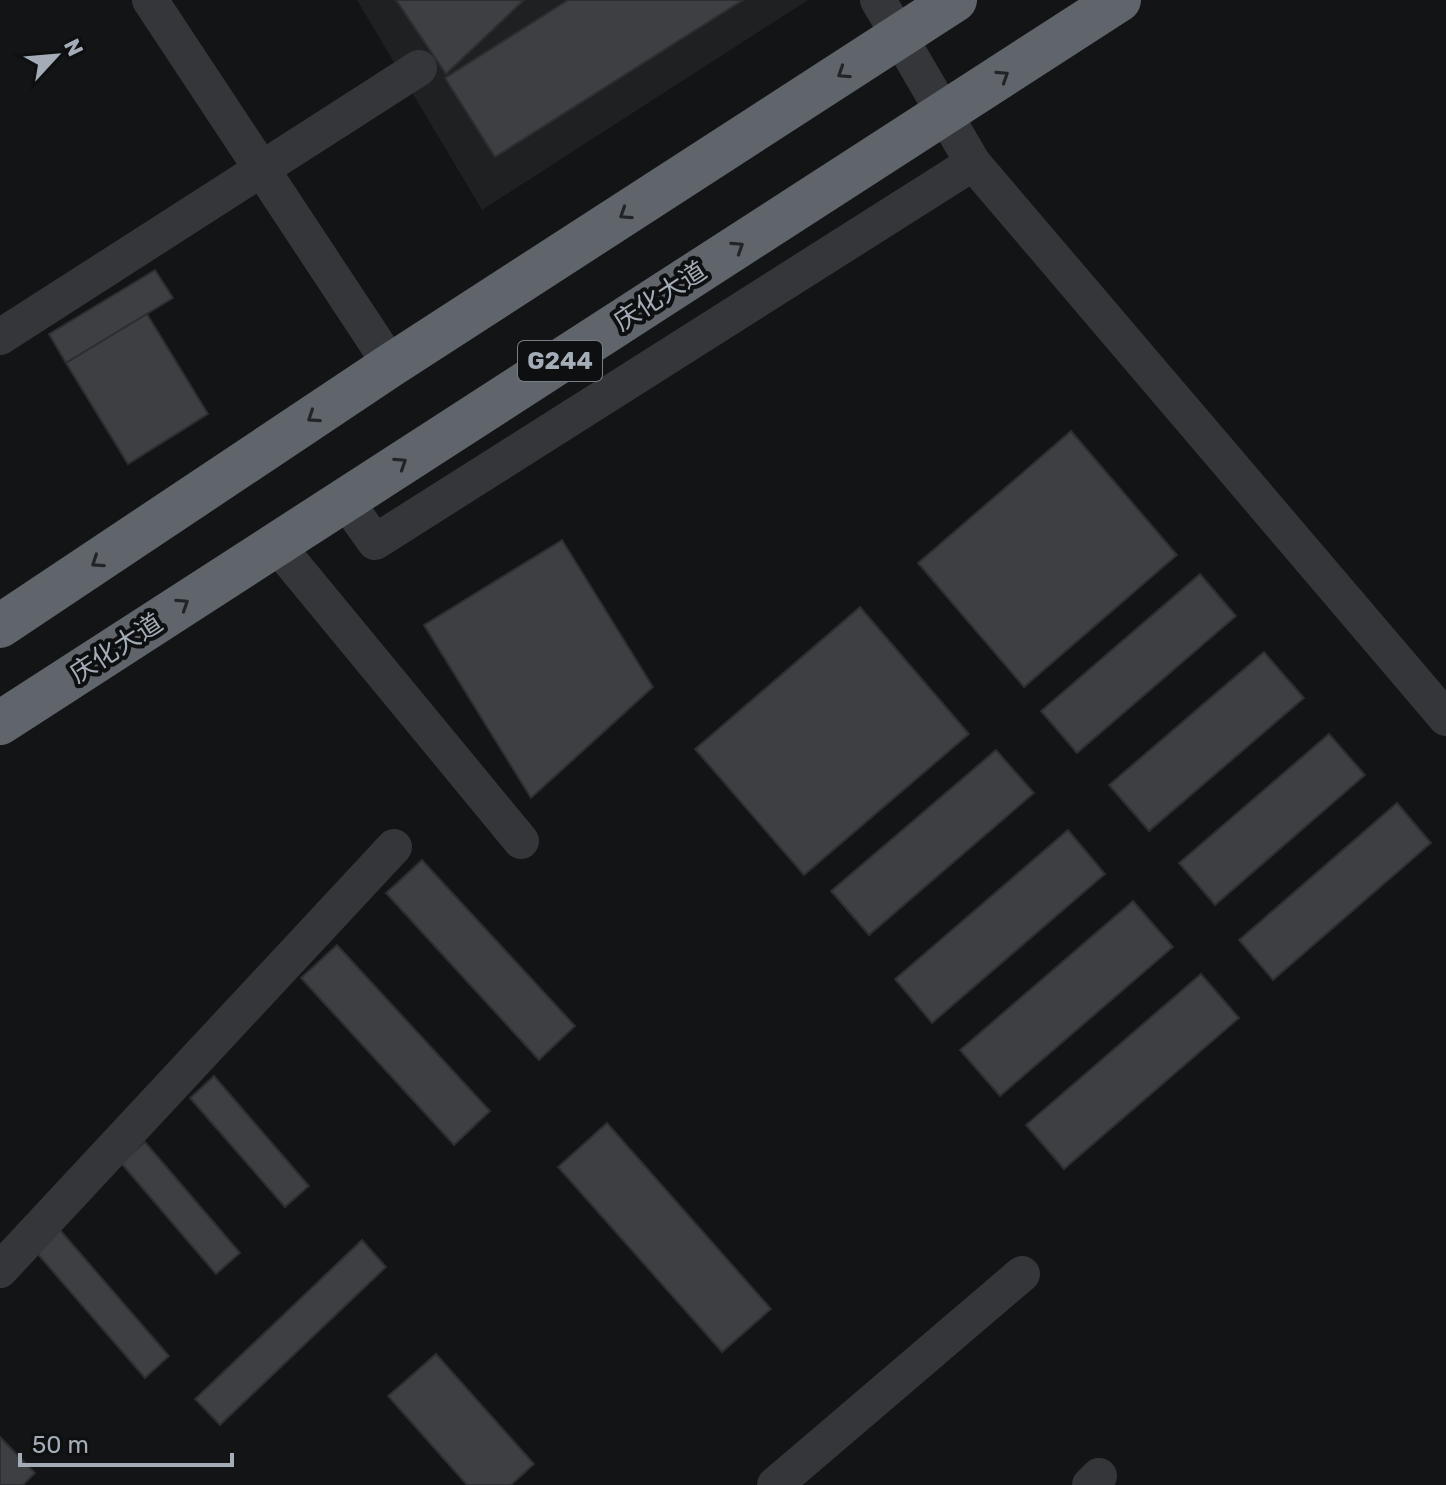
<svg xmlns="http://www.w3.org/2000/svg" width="1446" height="1485" viewBox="0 0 1446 1485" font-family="Rubik,'Noto Sans SC',sans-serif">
	<rect width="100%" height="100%" fill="#131415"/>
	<polygon fill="#1f2022" points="357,0 808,0 482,210"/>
	<g fill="#3d3f43" stroke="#2d2e31" stroke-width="2">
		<polygon points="396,0 524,0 446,74"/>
		<polygon points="568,0 743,0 495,157 445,78"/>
		<polygon points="155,270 173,298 66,363 49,334"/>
		<polygon points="147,314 208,414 128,464 66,363"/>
		<polygon points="1071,431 1177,555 1024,687 918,563"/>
		<polygon points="562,540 653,687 531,798 424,625"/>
		<polygon points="1200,574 1236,616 1077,753 1041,711"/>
		<polygon points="860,607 969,734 804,875 695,749"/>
		<polygon points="1264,652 1304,698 1149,831 1109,785"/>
		<polygon points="1329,734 1365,775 1215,905 1179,863"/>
		<polygon points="996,750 1034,793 869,935 831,891"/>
		<polygon points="1397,803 1431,843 1273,980 1239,940"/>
		<polygon points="1068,830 1105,874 932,1023 895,979"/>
		<polygon points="422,860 575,1026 539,1060 386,893"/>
		<polygon points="1133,901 1173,947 1000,1096 960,1050"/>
		<polygon points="337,945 490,1111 454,1145 301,978"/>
		<polygon points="1201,974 1239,1018 1064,1169 1026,1125"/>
		<polygon points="214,1076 309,1186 285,1207 190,1098"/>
		<polygon points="607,1123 771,1309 722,1352 558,1167"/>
		<polygon points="145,1142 240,1253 216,1274 121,1163"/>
		<polygon points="60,1230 169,1356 145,1378 36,1252"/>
		<polygon points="362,1240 386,1267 220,1425 195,1399"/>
		<polygon points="436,1354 534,1464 511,1485 467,1485 388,1396"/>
		<polygon points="0,1437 35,1473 23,1485 0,1485"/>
	</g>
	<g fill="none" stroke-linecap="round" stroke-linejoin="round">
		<g stroke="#34363a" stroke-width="36">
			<polyline points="150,0 391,365"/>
			<polyline points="878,0 973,163 1446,718"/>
			<polyline points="0,337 419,68"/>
			<polyline points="345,500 375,542 973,163"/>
			<polyline points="276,544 521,841"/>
			<polyline points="0,1270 394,847"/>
			<polyline points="775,1485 1022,1274"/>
			<polyline points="1090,1485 1099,1476"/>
		</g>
		<g stroke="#60656c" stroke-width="44">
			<polyline points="0,626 391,365 955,0"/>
			<polyline points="0,723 1119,0"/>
		</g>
	</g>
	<defs><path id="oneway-chevron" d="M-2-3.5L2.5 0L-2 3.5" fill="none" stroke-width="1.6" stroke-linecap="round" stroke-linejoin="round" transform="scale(2)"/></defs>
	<g stroke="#222427">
		<use href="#oneway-chevron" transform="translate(843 73) rotate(147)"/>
		<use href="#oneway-chevron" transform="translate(1003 76) rotate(-33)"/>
		<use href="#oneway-chevron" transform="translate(625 214) rotate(147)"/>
		<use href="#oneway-chevron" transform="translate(738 247) rotate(-33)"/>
		<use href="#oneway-chevron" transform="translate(313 417) rotate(146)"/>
		<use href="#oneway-chevron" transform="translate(401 463) rotate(-33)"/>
		<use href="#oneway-chevron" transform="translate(97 562) rotate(146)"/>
		<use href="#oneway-chevron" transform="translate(183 604) rotate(-33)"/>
	</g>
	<g text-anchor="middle" stroke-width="8" stroke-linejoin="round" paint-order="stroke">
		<rect fill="#0e0f10" stroke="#777e85" stroke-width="2" x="518" y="341" width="84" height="40" rx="6"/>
		<g font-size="24" font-weight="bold" fill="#a4adb7">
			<text x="560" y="369">G244</text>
		</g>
		<g font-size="26" fill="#a4adb7" stroke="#0e0f10">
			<text transform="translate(660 296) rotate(-33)" y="9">庆化大道</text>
			<text transform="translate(116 648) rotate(-33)" y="9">庆化大道</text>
		</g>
	</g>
	<g transform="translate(56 56) rotate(64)" stroke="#0e0f10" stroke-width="6" paint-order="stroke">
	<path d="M0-6L14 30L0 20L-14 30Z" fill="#a4adb7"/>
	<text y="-12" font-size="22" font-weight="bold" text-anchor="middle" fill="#a4adb7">N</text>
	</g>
	<path d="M20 1453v12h212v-12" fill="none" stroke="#a4adb7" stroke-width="4"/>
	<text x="32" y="1453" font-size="24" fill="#a4adb7" stroke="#0e0f10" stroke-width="6" paint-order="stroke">50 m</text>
</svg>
